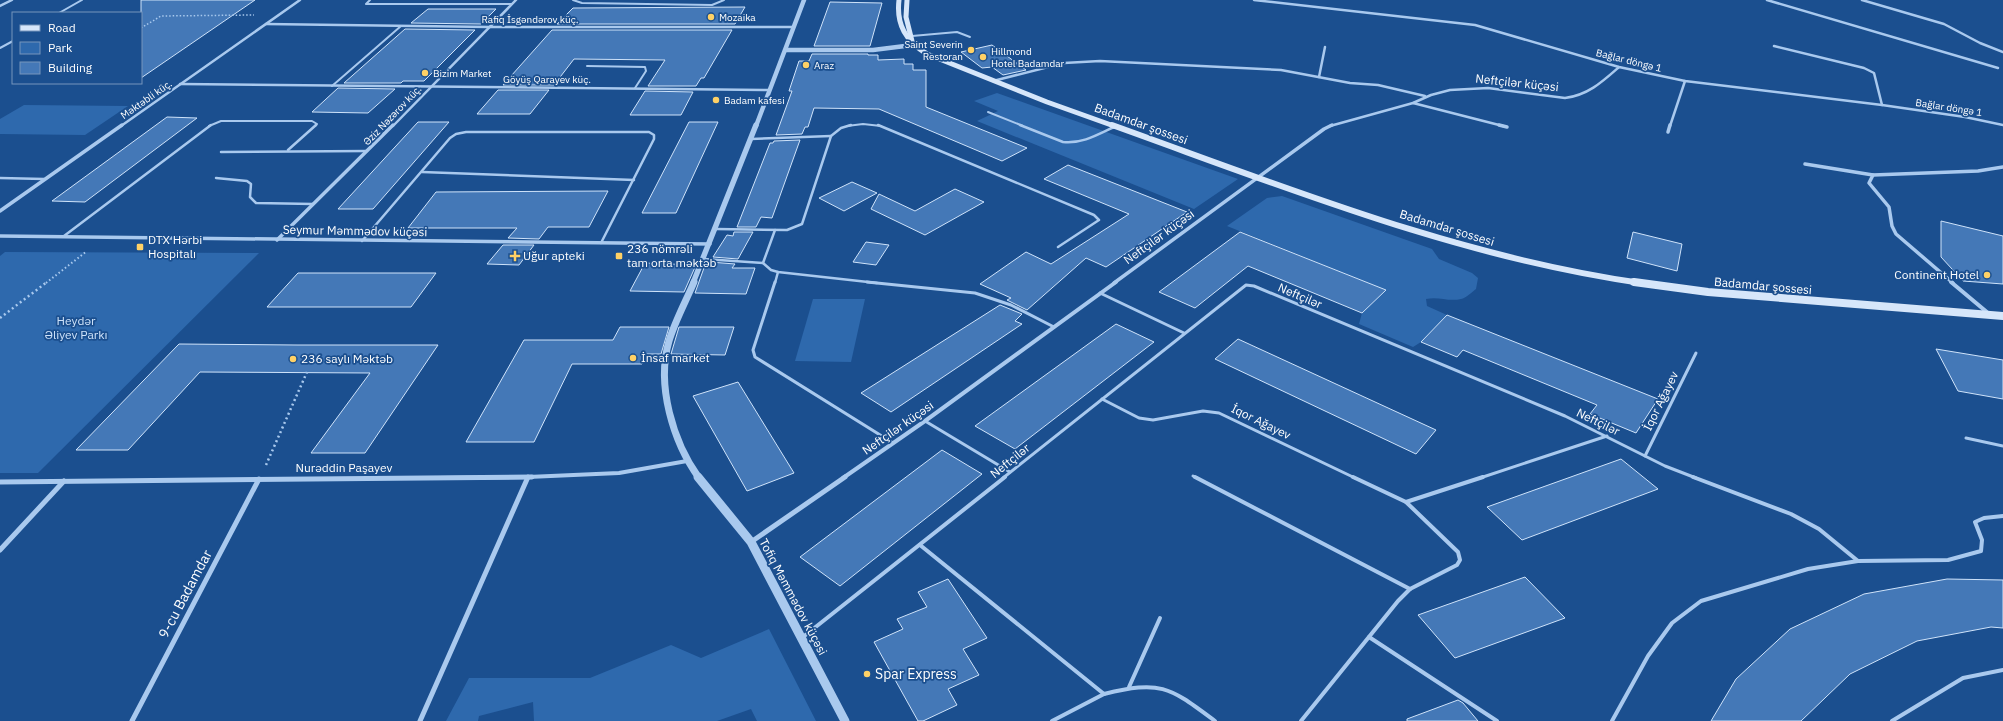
<svg xmlns="http://www.w3.org/2000/svg" width="2003" height="721" viewBox="0 0 2003 721" font-family="'IBM Plex Sans',sans-serif">
	<rect width="100%" height="100%" fill="#1b4f8f"/>
	<g fill="#2e69ad">
		<polygon points="997,93 1238,179 1194,209 977,121 998,111 974,101"/>
		<polygon points="24,105 128,106 85,135 0,134 0,119"/>
		<path d="M1282,196L1432,249L1439,259L1472,273L1478,278L1476,289C1472,292 1466,298 1461,299C1448,302 1439,296 1426,299L1427,306L1447,315L1421,342L1413,347L1359,324L1362,313L1386,290L1227,226L1267,198Z"/>
		<polygon points="5,252 259,253 38,473 0,473 0,256"/>
		<polygon points="813,299 865,299 851,362 795,361"/>
		<polygon points="769,629 816,721 757,721 751,709 717,721 534,721 533,702 479,716 478,721 446,721 469,678 590,678 671,645 701,658"/>
	</g>
	<g fill="#4478b7" stroke="#cfe3fa">
		<polygon points="141,0 255,0 141,78"/>
		<polygon points="830,2 882,3 870,46 814,46"/>
		<polygon points="745,7 735,24 557,24 573,8"/>
		<polygon points="428,9 496,9 481,24 411,23"/>
		<polygon points="405,29 475,30 424,81 403,81 401,83 344,83"/>
		<polygon points="552,30 732,30 704,78 701,78 696,86 648,86 665,60 574,59 554,85 503,85"/>
		<polygon points="992,45 1026,70 1003,75 992,67 982,68 961,52"/>
		<polygon points="812,54 868,54 868,55 878,55 878,60 904,59 904,64 913,64 913,70 926,70 926,107 1027,148 1002,161 879,109 814,108 808,127 805,127 802,134 776,135 792,91 789,91 799,61 809,61"/>
		<polygon points="338,88 395,89 368,113 312,112"/>
		<polygon points="498,90 549,90 530,114 477,114"/>
		<polygon points="645,91 693,92 681,115 630,115"/>
		<polygon points="167,117 197,118 85,202 52,201"/>
		<polygon points="418,122 449,122 373,209 338,209"/>
		<polygon points="689,122 718,122 676,213 642,213"/>
		<polygon points="800,140 772,218 761,217 756,227 737,227 770,143 773,143 774,141"/>
		<polygon points="1068,165 1187,212 1106,267 1086,258 1027,310 1007,300 1011,298 980,284 1026,252 1051,264 1129,214 1044,179"/>
		<polygon points="852,182 877,193 844,211 819,198"/>
		<polygon points="955,189 984,202 925,235 871,209 879,194 915,211"/>
		<polygon points="608,191 589,227 548,227 539,239 508,238 517,228 408,228 436,192"/>
		<polygon points="1941,221 2003,236 2003,284 1963,281 1941,257"/>
		<polygon points="734,232 753,232 738,259 713,257 727,235 733,236"/>
		<polygon points="1240,232 1386,290 1362,313 1248,266 1195,308 1159,292"/>
		<polygon points="1633,232 1682,244 1677,271 1627,258"/>
		<polygon points="866,242 889,245 876,265 853,262"/>
		<polygon points="503,245 534,245 519,265 487,264"/>
		<polygon points="710,262 735,264 732,268 755,268 746,294 695,293 705,265 708,266"/>
		<polygon points="645,263 696,265 684,292 630,291"/>
		<polygon points="298,273 436,273 411,307 267,307"/>
		<polygon points="1000,305 1022,314 1015,321 1022,324 891,412 861,393"/>
		<polygon points="1447,315 1658,399 1636,433 1590,414 1597,405 1463,350 1457,357 1421,342"/>
		<polygon points="1116,324 1154,342 1015,449 975,426"/>
		<polygon points="620,327 669,327 661,354 646,354 642,364 572,364 534,442 466,442 524,340 613,340"/>
		<polygon points="679,327 734,327 725,355 671,354"/>
		<polygon points="1238,339 1436,430 1416,454 1215,359"/>
		<polygon points="179,344 297,345 438,345 365,453 311,453 370,373 200,372 128,450 76,450"/>
		<polygon points="1936,349 2003,360 2003,399 1958,391"/>
		<polygon points="738,382 794,473 747,491 693,396"/>
		<polygon points="942,450 982,474 840,586 800,557"/>
		<polygon points="1621,459 1658,489 1522,540 1487,507"/>
		<polygon points="1525,577 1565,618 1455,658 1418,615"/>
		<polygon points="948,579 987,638 963,649 979,675 948,689 957,705 923,721 918,721 874,642 903,629 897,619 927,607 918,592"/>
		<polygon points="1947,579 2003,580 2003,628 1991,627 1917,641 1850,674 1801,721 1711,721 1736,679 1790,629 1864,594"/>
		<polygon points="1458,700 1463,703 1478,721 1407,721 1407,719"/>
	</g>
	<g fill="none" stroke-linecap="round" stroke-linejoin="round">
		<polyline stroke="#a9c9ee" stroke-width="1.5" stroke-dasharray="1.5 2" stroke-linecap="butt" points="141,28 161,16 254,15"/>
		<polyline stroke="#a9c9ee" stroke-width="2" stroke-dasharray="1.5 2.5" stroke-linecap="butt" points="46,283 87,251"/>
		<g stroke="#a9c9ee" stroke-width="2.5" stroke-dasharray="2 3" stroke-linecap="butt">
			<polyline points="0,318 47,282"/>
			<polyline points="266,465 307,372"/>
		</g>
		<g stroke="#a9c9ee" stroke-width="2">
			<polyline points="370,0 366,4 512,4"/>
			<polyline points="573,0 582,3 712,5 724,0"/>
			<polyline points="59,13 82,0"/>
			<polyline points="912,36 957,32 970,37"/>
			<polyline points="0,48 13,41"/>
			<polyline points="587,66 645,67 646,71 635,88"/>
			<polyline points="332,86 401,26"/>
			<polyline points="988,112 1023,126"/>
			<polyline points="209,126 221,121 312,121 317,124 315,126"/>
			<polyline points="847,126 863,124 881,126"/>
		</g>
		<g stroke="#a9c9ee" stroke-width="2.5">
			<polyline points="878,125 1094,215 1099,220 1058,247"/>
			<path d="M1020,125L1063,142C1082,144 1097,135 1114,127"/>
			<polyline points="751,139 831,136"/>
			<polyline points="288,150 316,125"/>
			<polyline points="221,152 367,151"/>
			<polyline points="422,172 634,180"/>
			<polyline points="0,178 44,179"/>
			<polyline points="216,178 247,181 251,184 250,197 256,203 313,204"/>
			<polyline points="716,229 787,230 802,224 831,136 841,128 851,125"/>
			<polyline points="64,236 211,125"/>
			<polyline points="362,241 450,138 456,134 466,132 649,132 654,135 654,139 601,243"/>
			<polyline points="704,259 763,263 771,270 778,272 877,283"/>
			<polyline points="763,263 775,230"/>
			<polyline points="775,283 778,272"/>
		</g>
		<g stroke="#a9c9ee" stroke-width="3">
			<polyline points="775,282 753,350 755,357 893,443"/>
			<polyline points="867,282 975,293 1011,305 1054,327"/>
			<polyline points="1100,293 1184,333"/>
			<polyline points="1102,399 1139,418 1153,420 1203,411 1219,413 1355,478"/>
			<polyline points="925,421 1010,472"/>
			<polyline points="1966,438 2003,446"/>
			<polyline points="1645,456 1696,353"/>
			<polyline points="1193,476 1197,478"/>
			<polyline points="1003,478 1246,285 1254,286 1565,416 1665,466 1696,478"/>
			<polyline points="1480,478 1607,436"/>
		</g>
		<g stroke="#a9c9ee" stroke-width="4">
			<polyline points="1195,477 1410,589"/>
			<polyline points="1693,477 1791,514 1819,529 1858,561"/>
			<polyline points="1406,502 1483,477"/>
			<path d="M920,545L1104,694C1162,680 1169,687 1215,721"/>
			<polyline points="803,637 1005,477"/>
			<polyline points="1369,637 1497,721"/>
			<polyline points="1129,687 1160,618"/>
			<polyline points="1052,721 1104,694"/>
			<polyline points="1301,721 1398,601 1410,589 1457,565 1460,560 1458,552 1406,502 1353,477"/>
			<polyline points="1612,721 1648,656 1672,623 1701,601 1808,569 1858,561 1948,560 1981,551 1982,540 1975,522 1984,518 2003,516"/>
			<polyline points="1892,721 1963,678 2003,670"/>
		</g>
		<g stroke="#a9c9ee" stroke-width="2.5">
			<polyline points="1254,0 1475,25 1619,67 1685,81 1882,105 1965,117 2003,125"/>
			<polyline points="1767,0 1998,68"/>
			<polyline points="1862,0 1944,24 1980,43 2003,52"/>
			<polyline points="0,6 12,0"/>
			<polyline points="266,24 490,27 794,27"/>
			<polyline points="1774,46 1864,68 1874,73 1882,105"/>
			<polyline points="1319,77 1325,47"/>
			<polyline points="993,81 1064,63 1100,61 1281,70 1350,83 1378,85 1425,96"/>
			<polyline points="180,84 770,90"/>
			<polyline points="1413,103 1503,126"/>
			<polyline points="121,126 300,0"/>
			<polyline points="393,126 516,0"/>
			<path d="M1330,126L1413,103L1431,95L1450,90L1488,88L1565,98C1588,95 1602,82 1619,67"/>
			<polyline points="1670,126 1685,81"/>
		</g>
		<g stroke="#a9c9ee" stroke-width="3.5">
			<polyline points="1499,125 1507,127"/>
			<polyline points="1668,132 1670,125"/>
			<polyline points="1805,164 1873,175 1978,171 2003,167"/>
			<polyline points="1873,175 1869,183 1889,207 1892,226 1896,234 1953,283"/>
			<polyline points="0,211 122,125"/>
			<polyline points="0,236 710,244"/>
			<polyline points="277,240 393,125"/>
			<polyline points="1114,283 1324,129 1332,125"/>
		</g>
		<g stroke="#a9c9ee" stroke-width="4">
			<polyline points="1951,282 1988,313"/>
			<polyline points="439,478 528,477 619,473 687,461"/>
			<polyline points="843,478 925,421 1116,282"/>
		</g>
		<g stroke="#a9c9ee" stroke-width="5">
			<polyline points="0,482 532,477"/>
			<polyline points="751,542 845,477"/>
			<polyline points="0,550 64,481"/>
			<polyline points="132,721 259,479"/>
			<polyline points="420,721 528,477"/>
		</g>
		<g stroke="#a9c9ee" stroke-width="4.5">
			<polyline points="786,50 873,50 913,45"/>
			<polyline points="756,126 804,0"/>
		</g>
		<polyline stroke="#a9c9ee" stroke-width="5.5" points="693,283 756,125"/>
		<path stroke="#a9c9ee" stroke-width="7" d="M694,282C686,301 675,321 669,341C656,385 673,442 699,478"/>
		<polyline stroke="#a9c9ee" stroke-width="9" points="698,477 751,542 845,721"/>
		<g stroke="#d6e6fa" stroke-width="5">
			<path d="M899,0C896,25 906,41 927,54L1047,102L1114,126"/>
			<polyline points="907,0 906,17 913,45"/>
		</g>
		<path stroke="#d6e6fa" stroke-width="6" d="M1112,125C1285,187 1458,257 1641,283"/>
		<polyline stroke="#d6e6fa" stroke-width="8" points="1634,282 1708,292 2003,316"/>
	</g>
	<g fill="#ffd166" stroke="#1b4f8f" stroke-width="1.5">
		<circle cx="711" cy="17" r="4"/>
		<circle cx="971" cy="50" r="4"/>
		<circle cx="983" cy="57" r="4"/>
		<circle cx="806" cy="65" r="4"/>
		<circle cx="425" cy="73" r="4"/>
		<circle cx="716" cy="100" r="4"/>
		<rect x="136" y="243" width="8" height="8" rx="2"/>
		<path d="M513 250h4v4h4v4h-4v4h-4v-4h-4v-4h4z"/>
		<rect x="615" y="252" width="8" height="8" rx="2"/>
		<circle cx="1987" cy="275" r="4"/>
		<circle cx="633" cy="358" r="4"/>
		<circle cx="293" cy="359" r="4"/>
		<circle cx="867" cy="674" r="4"/>
	</g>
	<g text-anchor="middle" stroke-width="3.5" stroke-linejoin="round" paint-order="stroke">
		<g font-size="10" fill="#fff" stroke="#1b4f8f" text-anchor="start">
			<text x="719" y="21">Mozaika</text>
			<text x="963" y="48" text-anchor="end">Saint Severin<tspan x="963" dy="12">Restoran</tspan></text>
			<text x="991" y="55">Hillmond<tspan x="991" dy="12">Hotel Badamdar</tspan></text>
			<text x="814" y="69">Araz</text>
			<text x="433" y="77">Bizim Market</text>
			<text x="724" y="104">Badam kafesi</text>
		</g>
		<g font-size="10" fill="#fff" stroke="#1b4f8f">
			<text x="530" y="23">Rafiq İsgəndərov küç.</text>
			<text transform="translate(1629 60) rotate(14)" y="4">Bağlar döngə 1</text>
			<text x="547" y="83">Göyüş Qarayev küç.</text>
			<text transform="translate(146 99) rotate(-35)" y="4">Məktəbli küç.</text>
			<text transform="translate(1949 107) rotate(9)" y="4">Bağlar döngə 1</text>
			<text transform="translate(392 115) rotate(-46)" y="4">Əziz Nəzərov küç.</text>
		</g>
		<g font-size="12" fill="#fff" stroke="#1b4f8f">
			<text transform="translate(1517 83) rotate(6)" y="4">Neftçilər küçəsi</text>
			<text transform="translate(1141 124) rotate(20)" y="4">Badamdar şossesi</text>
			<text transform="translate(1447 228) rotate(17)" y="4">Badamdar şossesi</text>
			<text transform="translate(355 231) rotate(1)" y="4">Seymur Məmmədov küçəsi</text>
			<text transform="translate(1159 237) rotate(-36)" y="4">Neftçilər küçəsi</text>
			<text transform="translate(1763 286) rotate(5)" y="4">Badamdar şossesi</text>
			<text transform="translate(1300 296) rotate(23)" y="4">Neftçilər</text>
			<text transform="translate(1661 401) rotate(-64)" y="4">İqor Ağayev</text>
			<text transform="translate(1261 422) rotate(26)" y="4">İqor Ağayev</text>
			<text transform="translate(1598 422) rotate(26)" y="4">Neftçilər</text>
			<text transform="translate(898 428) rotate(-35)" y="4">Neftçilər küçəsi</text>
			<text transform="translate(1010 461) rotate(-39)" y="4">Neftçilər</text>
			<text x="344" y="472">Nurəddin Paşayev</text>
			<text transform="translate(793 597) rotate(62)" y="4">Tofiq Məmmədov küçəsi</text>
		</g>
		<g font-size="12" fill="#fff" stroke="#1b4f8f" text-anchor="start">
			<text x="148" y="244">DTX Hərbi<tspan x="148" dy="14">Hospitalı</tspan></text>
			<text x="627" y="253">236 nömrəli<tspan x="627" dy="14">tam orta məktəb</tspan></text>
			<text x="523" y="260">Uğur apteki</text>
			<text x="1979" y="279" text-anchor="end">Continent Hotel</text>
			<text x="641" y="362">İnsaf market</text>
			<text x="301" y="363">236 saylı Məktəb</text>
		</g>
		<g font-size="12" fill="#cfe3fa" stroke="#1b4f8f">
			<text x="76" y="325">Heydər<tspan x="76" dy="14">Əliyev Parkı</tspan></text>
		</g>
		<g font-size="14" fill="#fff" stroke="#1b4f8f">
			<text transform="translate(185 594) rotate(-62)" y="5">9-cu Badamdar</text>
		</g>
		<g font-size="14" fill="#fff" stroke="#1b4f8f" text-anchor="start">
			<text x="875" y="679">Spar Express</text>
		</g>
	</g>
	<rect x="12" y="12" width="130" height="72" fill="#1b4f8f" stroke="#7695bc"/>
	<rect x="20" y="25" width="20" height="6" fill="#d6e6fa" stroke="#7695bc"/>
	<text x="48" y="32" font-size="12" fill="#ffffff">Road</text>
	<rect x="20" y="42" width="20" height="12" fill="#2e69ad" stroke="#7695bc"/>
	<text x="48" y="52" font-size="12" fill="#ffffff">Park</text>
	<rect x="20" y="62" width="20" height="12" fill="#4478b7" stroke="#7695bc"/>
	<text x="48" y="72" font-size="12" fill="#ffffff">Building</text>
</svg>
